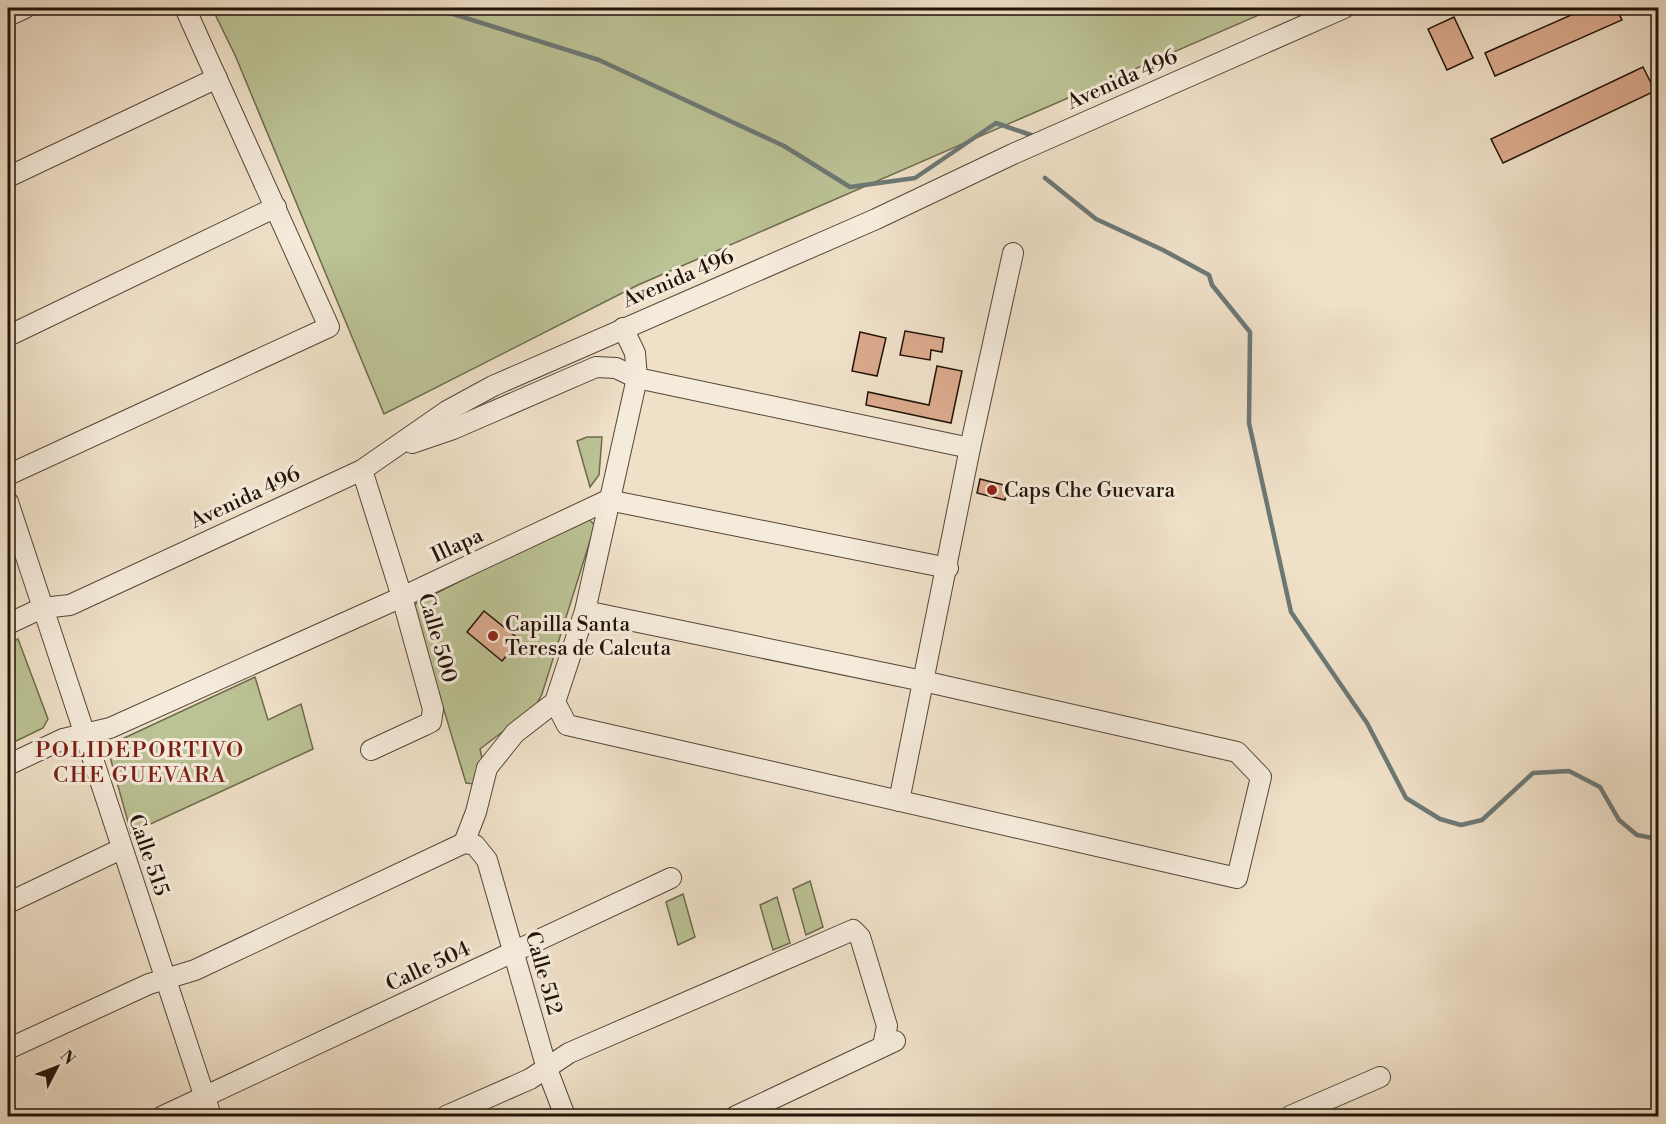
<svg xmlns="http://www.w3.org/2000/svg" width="1666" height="1124" viewBox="0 0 1666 1124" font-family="'Libre Bodoni',serif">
	<rect width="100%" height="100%" fill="#efe0c8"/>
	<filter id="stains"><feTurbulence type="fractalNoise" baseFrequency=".00333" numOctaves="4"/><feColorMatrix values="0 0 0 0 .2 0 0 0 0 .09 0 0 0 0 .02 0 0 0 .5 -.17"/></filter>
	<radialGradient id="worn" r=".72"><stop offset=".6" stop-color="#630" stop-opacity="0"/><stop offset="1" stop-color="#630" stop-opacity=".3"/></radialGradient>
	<g fill="#bbc294" stroke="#6e6a4e" stroke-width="1.5">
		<polygon points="212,8 1275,8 638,285 384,414 235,55"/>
		<polygon points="587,437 602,437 599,475 590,487 577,441"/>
		<polygon points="586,517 595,525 542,694 535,707 480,749 482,758 474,784 466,783 414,611 415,604"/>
		<polygon points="18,639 48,719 43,728 8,745 8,644"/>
		<polygon points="255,677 268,720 301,704 313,749 131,833 107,746"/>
		<polygon points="810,881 823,927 806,935 793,889"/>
		<polygon points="683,894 695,937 678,945 666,902"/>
		<polygon points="777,897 790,943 773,950 760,905"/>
	</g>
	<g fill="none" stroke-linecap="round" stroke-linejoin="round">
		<g stroke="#6c7875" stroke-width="4.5">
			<polyline points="434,8 599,60 784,146 850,187 915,178 996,123 1031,135"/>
			<polyline points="1045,178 1096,219 1163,250 1209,275 1212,285 1250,332 1249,423 1291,612 1367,723 1406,798 1440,819 1461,825 1482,820 1533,773 1569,771 1600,787 1619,820 1637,835 1658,839"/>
		</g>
	</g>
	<g fill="#dbaa8d" stroke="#221308" stroke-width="1.5">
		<polygon points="1587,8 1616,8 1622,20 1495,76 1485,53"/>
		<polygon points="1454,17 1473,58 1447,70 1428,29"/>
		<polygon points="1643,67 1655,91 1503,163 1491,139"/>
		<polygon points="905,331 944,338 942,352 931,350 930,360 900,355"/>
		<polygon points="860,332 886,338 877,376 852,371"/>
		<polygon points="937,366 962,371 951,423 866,405 868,392 929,405"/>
		<polygon points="980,479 1008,486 1005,500 977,493"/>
		<polygon points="484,611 520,640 502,661 467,632"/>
	</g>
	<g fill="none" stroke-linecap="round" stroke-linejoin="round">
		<defs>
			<g id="minor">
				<polyline points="8,16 25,8"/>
				<polyline points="8,177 217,78"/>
				<polyline points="8,336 276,207"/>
				<polyline points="412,443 453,429 596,367 616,368 637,378 970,448"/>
				<polyline points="362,470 402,597 433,709 431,722 425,725 371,750"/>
				<polyline points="8,475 329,327 185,8"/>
				<polyline points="8,502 211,1116"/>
				<polyline points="585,611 923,681 1237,752 1261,777 1237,878 567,725 555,702 585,611 637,378 635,353 623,328"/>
				<polyline points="8,624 42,608 70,605 362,470 447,411 493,386 876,219 1013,154 1344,8"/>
				<polyline points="8,765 63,739 110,728 402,597 608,500 948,568"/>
				<polyline points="899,801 970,448 1013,253"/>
				<polyline points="464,843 476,812 487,768 515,733 555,702"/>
				<polyline points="8,903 121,849"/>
				<polyline points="8,1049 149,984 195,970 464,843 475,845 487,860 547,1069 565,1116"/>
				<polyline points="163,1116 671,878"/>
				<polyline points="446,1116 530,1079 569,1053 853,930 860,937 887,1026 883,1046"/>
				<polyline points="736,1116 895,1041"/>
				<polyline points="1290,1116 1380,1077"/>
			</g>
		</defs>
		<use href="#minor" stroke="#554638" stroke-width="22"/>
		<use href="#minor" stroke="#f5ebdb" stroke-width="20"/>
	</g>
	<g fill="#8f2418" stroke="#f5ebdb" stroke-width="2">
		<circle cx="992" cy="490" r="6"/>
		<circle cx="493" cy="636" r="6"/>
	</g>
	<g text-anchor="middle" stroke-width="6" stroke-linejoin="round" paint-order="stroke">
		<g font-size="21" fill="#221308" stroke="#f5ebdb">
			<text transform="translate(1122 79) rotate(-24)" y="7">Avenida 496</text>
			<text transform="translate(678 278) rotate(-23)" y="7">Avenida 496</text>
			<text transform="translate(245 497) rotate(-25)" y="7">Avenida 496</text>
			<text transform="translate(457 545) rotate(-25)" y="7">Illapa</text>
			<text transform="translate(438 638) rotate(74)" y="7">Calle 500</text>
			<text transform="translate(149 855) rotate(71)" y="7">Calle 515</text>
			<text transform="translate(428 966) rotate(-25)" y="7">Calle 504</text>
			<text transform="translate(544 973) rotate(74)" y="7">Calle 512</text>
		</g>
		<g font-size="21" fill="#221308" stroke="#f5ebdb" text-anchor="start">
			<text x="1004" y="497">Caps Che Guevara</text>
			<text x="505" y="631">Capilla Santa<tspan x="505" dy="24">Teresa de Calcuta</tspan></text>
		</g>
		<g font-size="22" letter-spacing="1.5" fill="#7a1f14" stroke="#f5ebdb">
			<text x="140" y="757">POLIDEPORTIVO<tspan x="140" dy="25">CHE GUEVARA</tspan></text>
		</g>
	</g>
	<rect width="1666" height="1124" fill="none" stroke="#efe0c8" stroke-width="30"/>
	<rect x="9" y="9" width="1648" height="1106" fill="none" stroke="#221308" stroke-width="3"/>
	<rect x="15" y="15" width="1636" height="1094" fill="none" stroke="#221308" stroke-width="1.5"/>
	<g transform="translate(57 1067) rotate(48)" stroke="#f5ebdb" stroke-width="4.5" paint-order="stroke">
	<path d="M0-4.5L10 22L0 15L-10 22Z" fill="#221308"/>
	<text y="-9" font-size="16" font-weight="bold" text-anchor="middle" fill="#221308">N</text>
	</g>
	<rect width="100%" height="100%" filter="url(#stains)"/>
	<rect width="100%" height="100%" fill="url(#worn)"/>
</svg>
